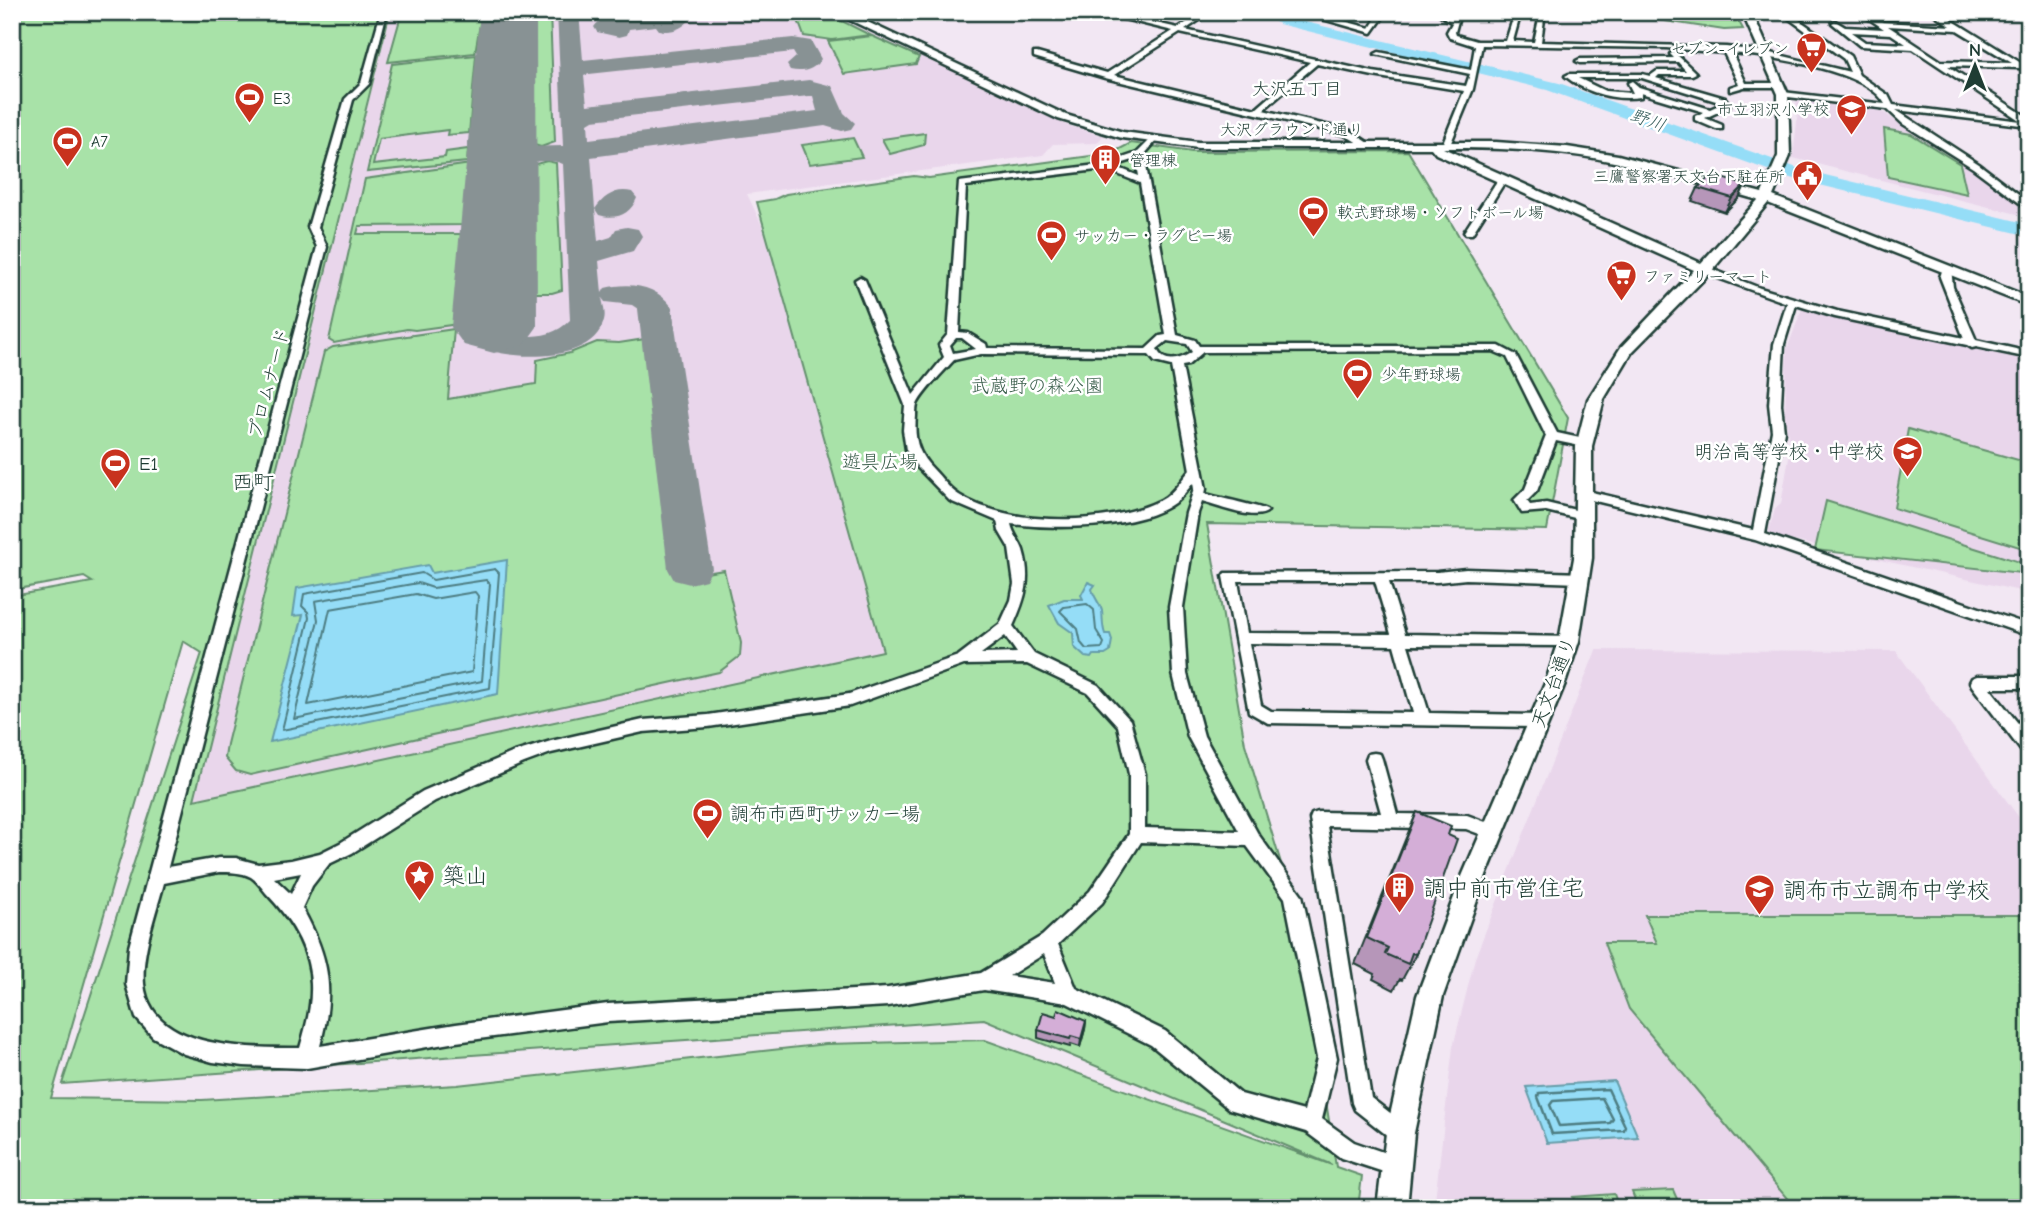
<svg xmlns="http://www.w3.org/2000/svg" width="2041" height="1220" viewBox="0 0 2041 1220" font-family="'Comic Neue','Klee One',sans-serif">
	<rect width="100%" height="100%" fill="#f2e7f3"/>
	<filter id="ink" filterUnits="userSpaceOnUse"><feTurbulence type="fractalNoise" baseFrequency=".0143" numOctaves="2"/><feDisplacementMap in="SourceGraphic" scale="14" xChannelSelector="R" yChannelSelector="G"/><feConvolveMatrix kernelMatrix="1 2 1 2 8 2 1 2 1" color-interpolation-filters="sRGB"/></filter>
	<g filter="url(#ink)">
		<g fill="#e9d6eb">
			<polygon points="391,12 826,12 1066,125 1103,136 1097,143 1053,144 1043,155 747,194 769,240 883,652 193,800"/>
			<polygon points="1796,101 1881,111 1965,165 2029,213 2029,217 1793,158 1798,112"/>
			<polygon points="1802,309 2029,361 2029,593 1768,535 1775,509 1781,504 1790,451 1785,412 1787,349"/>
			<polygon points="1596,650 1896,651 2029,831 2029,1208 1434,1208 1453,1047 1475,958"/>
		</g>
		<g fill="#a8e2a8" stroke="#64906e" stroke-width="2" fill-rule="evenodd">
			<path d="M12,12H390L194,800L883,651L757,202L775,199L786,194L914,176L929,178L1098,155L1116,151L1131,143L1192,152L1408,151L1568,418L1547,530L1207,524L1245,744L1299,923L1336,1167L1362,1176L1358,1208H12V596L92,582L84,577L12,590ZM183,641L202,653L62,1084L984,1019L1332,1165L985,1040L826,1044L457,1085L202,1100L51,1098Z"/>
			<polygon points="402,12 482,12 475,53 388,62"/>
			<polygon points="531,12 550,12 555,142 541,147 531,144"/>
			<polygon points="795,12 824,12 870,35 832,40 804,36"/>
			<polygon points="1606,12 1734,12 1743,29 1724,30"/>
			<polygon points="872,36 919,57 916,64 844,74 828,41"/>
			<polygon points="476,55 469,133 447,135 448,130 379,139 373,165 445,157 446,152 468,149 467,162 367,172 392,64"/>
			<polygon points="1884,129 1911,134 1960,164 1967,194 1888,177"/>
			<polygon points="925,133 924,145 890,154 882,139"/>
			<polygon points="853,138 862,157 810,164 802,145"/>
			<polygon points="547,161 556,163 562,290 552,293 535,293 532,165"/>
			<polygon points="471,164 466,225 359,226 357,234 466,234 458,324 415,330 407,329 334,343 329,340 365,179"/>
			<polygon points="454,329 448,399 536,384 537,360 570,353 597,342 619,343 645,339 676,578 724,570 741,643 740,656 719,672 250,775 236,771 225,758 227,744 324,352 333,347"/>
			<polygon points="1908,429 2029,463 2029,550 1894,508"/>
			<polygon points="1826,501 2029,565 2029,574 1815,550"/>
			<polygon points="1645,915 2029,915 2029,1201 1995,1208 1795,1208 1629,1009 1604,943 1657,943"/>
			<polygon points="1673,1190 1681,1208 1638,1208 1632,1192"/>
			<polygon points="1614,1194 1619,1208 1577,1208 1573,1197"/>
		</g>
		<g fill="#95ddf7" stroke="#669da9" stroke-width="2">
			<polygon points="507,560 498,694 270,742 303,615 293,616 297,588 428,565 432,573"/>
			<path d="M1088,582L1095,585L1092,589C1094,598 1100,603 1102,611C1103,619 1102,626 1105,634H1110L1112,640L1110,652L1105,655H1094L1092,658L1085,657L1074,647L1073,633L1059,623L1049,605L1064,599H1083L1081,595Z"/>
			<polygon points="1614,1081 1638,1137 1547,1143 1526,1087"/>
		</g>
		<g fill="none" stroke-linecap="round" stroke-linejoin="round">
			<g stroke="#4e7d82" stroke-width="2">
				<polygon points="495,569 499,573 490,688 282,730 309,618 308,612 302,606 304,594 422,573 433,580"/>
				<polygon points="486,580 490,584 482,681 294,719 318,620 315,601 418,583 433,588"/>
				<polygon points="475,592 478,596 472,672 308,705 330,609 416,594 433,599"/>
				<polygon points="1087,604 1094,610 1096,630 1104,643 1102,648 1086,649 1081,643 1078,629 1060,611 1064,607"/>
			</g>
			<g stroke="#4e7d82" stroke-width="2.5">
				<polygon points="1608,1089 1625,1126 1624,1130 1552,1134 1538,1097 1539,1093"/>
				<polygon points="1602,1098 1613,1119 1610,1123 1559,1126 1550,1105 1553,1101"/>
			</g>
			<polygon fill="#95ddf7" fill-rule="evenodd" points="1259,12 1278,12 1289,18 1559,83 1800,169 2029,224 2029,236 1787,177 1547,90 1279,24"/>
			<g fill="#889294" fill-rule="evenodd">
				<path d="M557,12H579L583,60L793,38L811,41L821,59C814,70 803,73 790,70L787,65L796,57L793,52L589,74L584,76L587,105L809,80L832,86L844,113L855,123L851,129L842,131L825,126L591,157L595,209C604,196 616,188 632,192L637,198C630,215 616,220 599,215L595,209L598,241L611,237L616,229L627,227L638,229L642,236L633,251L599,261L602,293L605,288C630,282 656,285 672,307L712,569L706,580L690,584L674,580L668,569L638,309L632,305L605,302L602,298C603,304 606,314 604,320C594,362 521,359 491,351L477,333L482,326C497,322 504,324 515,336C536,337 555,336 570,320L563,164C540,154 507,175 488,148L492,142L502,140L520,147L563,146ZM809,96H813L817,111L589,139L588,123L593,120Z"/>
				<path d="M657,12H684L690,19C683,29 670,33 659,30L656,26L629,29L627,35L619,37L597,32L594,27C605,11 638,14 657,12Z"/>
			</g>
			<polygon fill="#889294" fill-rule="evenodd" points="480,12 536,12 537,327 524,345 494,353 464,345 451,327"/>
			<defs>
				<g id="street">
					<path d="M381,12H387L369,84L353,100L318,227L327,247L168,867L219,858H236L258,864L291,860L320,853L340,843L423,791L512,753L551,741L643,720L708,715L849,694L958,656L1000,624L1011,600L1014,584L1009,548L999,531L997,521L950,501L918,468L906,450L903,430L905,405L855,280L860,277L865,280L913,395L944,357L939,345L948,334L959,182L1105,164L1137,153L1153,137L1157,140L1144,155L1177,335L1195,340L1199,346H1499L1516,355L1557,433L1589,440L1591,443L1585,447L1556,441L1537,491L1527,501L1530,505L1546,503L1588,513L1589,516L1588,519L1583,520L1546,511L1522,513L1514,500L1525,489L1546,436L1507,357L1493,351L1203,352L1188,365L1182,366L1206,489L1205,494C1216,497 1264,507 1268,511C1256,522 1218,506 1202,502L1198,513L1183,607L1187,674L1204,736L1258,834L1302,895L1337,1058L1322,1119L1354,1142L1403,1159L1406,1166L1403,1173L1396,1176L1341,1158L1306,1132L1229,1109L1151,1045L1067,1003L984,990L888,1006L608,1022L456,1042L307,1068L244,1066L213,1062L184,1054L153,1037L136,1018L126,984L129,947L317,247L308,227L345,99L361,83ZM1136,159L1139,176L1114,166ZM1105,169L1140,183L1166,335L1160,336L1146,349L987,348L986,344L968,333L959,332L966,186ZM956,338H962L976,349L953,353L950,345ZM1167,341L1187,344L1192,352C1180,360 1164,365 1157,349ZM981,354L1149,355L1155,362L1171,366L1190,470C1181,480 1173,494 1161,500C1109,526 1009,527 959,495C949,489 941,477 933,469C917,453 914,438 916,416C916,412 916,409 917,405C921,394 945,370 954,360ZM1193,483L1194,489L1186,513L1169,607L1173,674L1188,737L1239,831L1145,828V774L1130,720L1098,685L1034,654L1013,626C1025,599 1032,580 1023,550C1020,541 1013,534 1011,524C1054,529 1138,530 1174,503C1182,498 1187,490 1193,483ZM1005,636L1017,653L981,654ZM1027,664L1088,693L1118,726L1129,774V834L1090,891L1042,936L981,973L888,988L608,1004L456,1024L320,1046C335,991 330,958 302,908L312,886L329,864L352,853L435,801L524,763L551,753L643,732L708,727L850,706L964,665ZM1141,842L1247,846L1285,898L1317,1058L1304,1111L1241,1094L1165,1031L1076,988L1058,944L1102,903ZM219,872C230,872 241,872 251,877C257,881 262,888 266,893C290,918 310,948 311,984C312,1006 306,1027 300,1048C251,1048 151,1051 144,984C141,953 156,913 164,883ZM301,873L291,894L274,878ZM1044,954L1055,983L1009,976Z"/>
					<path d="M1095,12H1108L1178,28L1203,12H1211L1185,30L1373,72L1466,86L1470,74L1375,54L1379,52L1471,70L1475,46L1450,38L1447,32L1452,23L1436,12H1444L1458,21L1455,32L1456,35L1477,41H1506L1515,12H1521L1513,41L1534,42L1540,14L1538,12H1545L1541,42L1726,47L1767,52L1850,72L1844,59L1780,12H1788L1850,56L1859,75L1888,95L1893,105L2021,121L1913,49L1860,46L1832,23L1835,21L1845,27L1884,29L1859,12H1867L1883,22L1951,26L1931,12H1939L2029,68V73L2019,68L1948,66L2029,118V126L1896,110L1979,164L2029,202V210L1973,168L1903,124L1887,109L1780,96L1779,94L1783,92L1885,104C1868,70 1767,56 1732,53L1746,83H1780L1784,85L1783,87H1744L1730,91V87L1739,84L1724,53L1666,48L1482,45L1473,89L1450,145L1446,148L1442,145L1464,91L1373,76L1317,64L1263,110L1351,131L1369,143L1370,145L1366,148L1345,135L1105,78L1034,57V53H1037L1107,73L1173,31ZM1888,26L1957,30L2012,63L1941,61ZM1851,32L1891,34L1906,44L1865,42ZM1180,33L1310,62L1256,109L1114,75Z"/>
					<polygon points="1298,12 1310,12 1370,28 1380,12 1387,12 1372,33"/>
					<path d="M1674,52L1696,73L1692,75H1659L1656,78L1725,98L1730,105L1729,107L1705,118L1722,125V129H1716L1695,120V116L1704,112L1641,93V97C1614,101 1586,93 1565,76L1569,74H1642L1650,76L1657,71H1686L1678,62L1580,63L1576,61L1580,59L1674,58L1670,54ZM1578,78H1642L1719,102L1721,104L1710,109L1639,87L1632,81L1628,83L1633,93L1605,91Z"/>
					<polygon points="1499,178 1506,180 1472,234 1466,234 1464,232"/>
					<polygon points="1701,268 1709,268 1760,288 1837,311 1964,338 1940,277 1943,268 1951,268 1953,287 1976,340 2029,352 2029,358 1976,347 1972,348 1967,345 1835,317 1796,305 1784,344 1781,404 1784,431 1765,534 2029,625 2029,636 1755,540 1579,497 1577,494 1579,491 1583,490 1753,530 1772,431 1769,404 1774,344 1787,303 1701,272"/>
					<path d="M1466,569L1581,573L1588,578L1581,583L1466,579L1437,582H1389L1405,634L1574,637L1576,641L1574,645L1569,646L1408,645L1429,713L1540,715L1545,717L1548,721L1545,725L1540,727L1268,723L1249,712L1223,576L1225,573L1437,572ZM1238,581H1375L1391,634L1247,633ZM1249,643L1394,645L1413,713L1271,711L1261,705Z"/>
					<polygon points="1977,676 2029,676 2029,688 1990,688 2029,737 2029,755 2023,753 1972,686 1970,682 1972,678"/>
					<polygon points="1374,753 1380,754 1382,759 1397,814 1467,815 1499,827 1501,832 1499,837 1493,839 1466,829 1327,826 1371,1098 1407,1126 1410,1133 1407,1140 1400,1143 1393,1140 1355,1110 1352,1103 1310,819 1312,814 1318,812 1381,813 1366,759 1368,754"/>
				</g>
				<path id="secondary" d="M833,12H846L1066,115L1123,132L1198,142H1496L1567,147L1618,155L1762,193L1778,156V94L1742,12H1752L1788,94L1790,156L1773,196L2029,297V306L1768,203L1710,273L1632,352L1604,399L1592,446V558L1579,641L1566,681L1484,881L1443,996L1414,1133L1407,1208H1377L1386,1133L1417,996L1460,881L1546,681L1559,641L1574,558L1576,446L1588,399L1621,347L1694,270L1436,154L1431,148H1198L1122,138L1058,119ZM1443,148C1501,148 1562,150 1619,163C1666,173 1712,187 1758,200L1701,263Z"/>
			</defs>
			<use href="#street" stroke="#1f3d34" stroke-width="5"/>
			<use href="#secondary" stroke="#1f3d34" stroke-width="5"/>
			<use href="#street" fill="#fff" fill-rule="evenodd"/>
			<use href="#secondary" fill="#fff" fill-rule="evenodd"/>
		</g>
		<g fill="#b696b9" stroke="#1f3d34" stroke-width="2">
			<polygon points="1745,185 1739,198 1725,212 1692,201 1698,188"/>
			<polygon points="1417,812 1416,954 1402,980 1400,979 1394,990 1373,979 1375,974 1355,964 1405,840"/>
			<polygon points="1056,1016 1086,1021 1085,1029 1080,1047 1071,1044 1070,1047 1038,1038 1038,1030"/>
		</g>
		<g fill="#947a96" stroke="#1f3d34" stroke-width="2">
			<polygon points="1745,185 1739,198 1725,212 1732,198"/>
			<polygon points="1086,1021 1085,1029 1080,1047 1081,1039"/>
		</g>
		<g fill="#d4aed7" stroke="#1f3d34" stroke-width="2">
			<polygon points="1712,175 1745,185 1732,198 1698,188"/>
			<polygon points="1417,812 1451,826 1448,835 1457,839 1416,954 1412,953 1408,964 1385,954 1388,948 1367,938"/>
			<polygon points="1058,1009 1086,1021 1081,1039 1071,1036 1070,1039 1038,1030 1043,1012 1056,1016"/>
		</g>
	</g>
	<defs>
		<symbol id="supermarket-pin" viewBox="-11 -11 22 30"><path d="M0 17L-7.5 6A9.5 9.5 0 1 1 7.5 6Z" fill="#c8321e" stroke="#fff"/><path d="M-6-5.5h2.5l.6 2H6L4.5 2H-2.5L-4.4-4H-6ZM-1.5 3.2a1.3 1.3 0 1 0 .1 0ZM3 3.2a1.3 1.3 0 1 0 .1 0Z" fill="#fff"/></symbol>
		<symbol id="stadium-pin" viewBox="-11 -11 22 30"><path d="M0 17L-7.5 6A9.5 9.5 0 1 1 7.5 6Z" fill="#c8321e" stroke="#fff"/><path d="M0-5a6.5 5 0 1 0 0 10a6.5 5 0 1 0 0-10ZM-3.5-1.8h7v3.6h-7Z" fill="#fff"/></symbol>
		<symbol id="school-pin" viewBox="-11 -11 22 30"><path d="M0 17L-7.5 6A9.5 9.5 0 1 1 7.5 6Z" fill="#c8321e" stroke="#fff"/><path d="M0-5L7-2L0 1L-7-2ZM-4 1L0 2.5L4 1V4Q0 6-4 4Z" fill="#fff"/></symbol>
		<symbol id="building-pin" viewBox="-11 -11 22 30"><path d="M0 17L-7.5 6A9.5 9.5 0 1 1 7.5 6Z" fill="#c8321e" stroke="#fff"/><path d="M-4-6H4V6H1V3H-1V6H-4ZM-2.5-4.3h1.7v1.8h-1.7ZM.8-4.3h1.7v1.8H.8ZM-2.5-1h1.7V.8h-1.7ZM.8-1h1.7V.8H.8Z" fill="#fff"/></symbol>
		<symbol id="civic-pin" viewBox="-11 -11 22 30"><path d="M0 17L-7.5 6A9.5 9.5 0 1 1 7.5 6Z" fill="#c8321e" stroke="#fff"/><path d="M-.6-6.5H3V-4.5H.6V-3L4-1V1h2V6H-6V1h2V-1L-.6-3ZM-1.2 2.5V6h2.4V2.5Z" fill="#fff"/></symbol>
		<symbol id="sight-pin" viewBox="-11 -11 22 30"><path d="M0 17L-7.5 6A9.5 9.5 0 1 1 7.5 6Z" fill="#c8321e" stroke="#fff"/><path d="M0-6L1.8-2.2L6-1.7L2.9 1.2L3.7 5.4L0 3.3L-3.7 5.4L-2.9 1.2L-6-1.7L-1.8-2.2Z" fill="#fff"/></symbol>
	</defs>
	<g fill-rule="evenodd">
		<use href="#supermarket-pin" x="1794" y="30" width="35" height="47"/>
		<use href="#stadium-pin" x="232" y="80" width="35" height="47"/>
		<use href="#school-pin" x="1834" y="92" width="35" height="47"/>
		<use href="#stadium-pin" x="50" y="124" width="35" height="47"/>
		<use href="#building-pin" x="1088" y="142" width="35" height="47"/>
		<use href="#civic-pin" x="1790" y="158" width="35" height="47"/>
		<use href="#stadium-pin" x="1296" y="194" width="35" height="47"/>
		<use href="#stadium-pin" x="1034" y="218" width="35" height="47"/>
		<use href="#supermarket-pin" x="1604" y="258" width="35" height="47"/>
		<use href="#stadium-pin" x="1340" y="356" width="35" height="47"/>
		<use href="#school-pin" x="1890" y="434" width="35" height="47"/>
		<use href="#stadium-pin" x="98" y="446" width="35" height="47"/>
		<use href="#stadium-pin" x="690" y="796" width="35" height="47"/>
		<use href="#sight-pin" x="402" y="858" width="35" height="47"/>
		<use href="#building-pin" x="1382" y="870" width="35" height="47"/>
		<use href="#school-pin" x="1742" y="872" width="35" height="47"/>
	</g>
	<g text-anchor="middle" stroke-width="5" stroke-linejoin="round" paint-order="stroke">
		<g font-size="16" fill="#1f3d34" stroke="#fff" text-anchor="start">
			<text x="1789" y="54" text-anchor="end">セブン-イレブン</text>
			<text x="273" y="104">E3</text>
			<text x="1829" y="115" text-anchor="end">市立羽沢小学校</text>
			<text x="91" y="147">A7</text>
			<text x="1129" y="166">管理棟</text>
			<text x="1785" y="182" text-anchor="end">三鷹警察署天文台下駐在所</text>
			<text x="1337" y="218">軟式野球場・ソフトボール場</text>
			<text x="1074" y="241">サッカー・ラグビー場</text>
			<text x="1644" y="282">ファミリーマート</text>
			<text x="1381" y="380">少年野球場</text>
		</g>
		<g font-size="16" fill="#1f3d34" stroke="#fff">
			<text x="1292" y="135">大沢グラウンド通り</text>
		</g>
		<g font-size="18" fill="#1f3d34" stroke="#fff">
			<text x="1297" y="95">大沢五丁目</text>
		</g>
		<g font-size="18" font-style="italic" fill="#375d5b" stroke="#fff">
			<text transform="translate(1648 120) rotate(20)" y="6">野川</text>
		</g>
		<g font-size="19" fill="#1f3d34" stroke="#fff">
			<text transform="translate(268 383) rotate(-75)" y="7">プロムナード</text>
			<text transform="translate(1553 682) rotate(-70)" y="7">天文台通り</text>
		</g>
		<g font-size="19" fill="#3a5e4b" stroke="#fff">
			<text x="1037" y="392">武蔵野の森公園</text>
			<text x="880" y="468">遊具広場</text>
		</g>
		<g font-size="19" fill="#1f3d34" stroke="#fff" text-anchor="start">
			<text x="1884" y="458" text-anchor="end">明治高等学校・中学校</text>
			<text x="139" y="470">E1</text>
			<text x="730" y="820">調布市西町サッカー場</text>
		</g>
		<g font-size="21" fill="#1f3d34" stroke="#fff">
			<text x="253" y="489">西町</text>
		</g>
		<g font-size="23" fill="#1f3d34" stroke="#fff" text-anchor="start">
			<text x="442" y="884">築山</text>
			<text x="1423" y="896">調中前市営住宅</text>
			<text x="1783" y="898">調布市立調布中学校</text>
		</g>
	</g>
	<rect width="2041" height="1220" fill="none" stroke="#fff" stroke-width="42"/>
	<rect x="21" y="21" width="1999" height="1178" fill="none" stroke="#1f3d34" stroke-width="2.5" filter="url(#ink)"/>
	<g transform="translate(1975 66)" stroke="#ffffff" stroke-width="5" paint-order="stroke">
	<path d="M0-5L12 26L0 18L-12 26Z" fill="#1f3d34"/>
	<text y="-10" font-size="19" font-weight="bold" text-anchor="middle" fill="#1f3d34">N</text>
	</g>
</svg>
